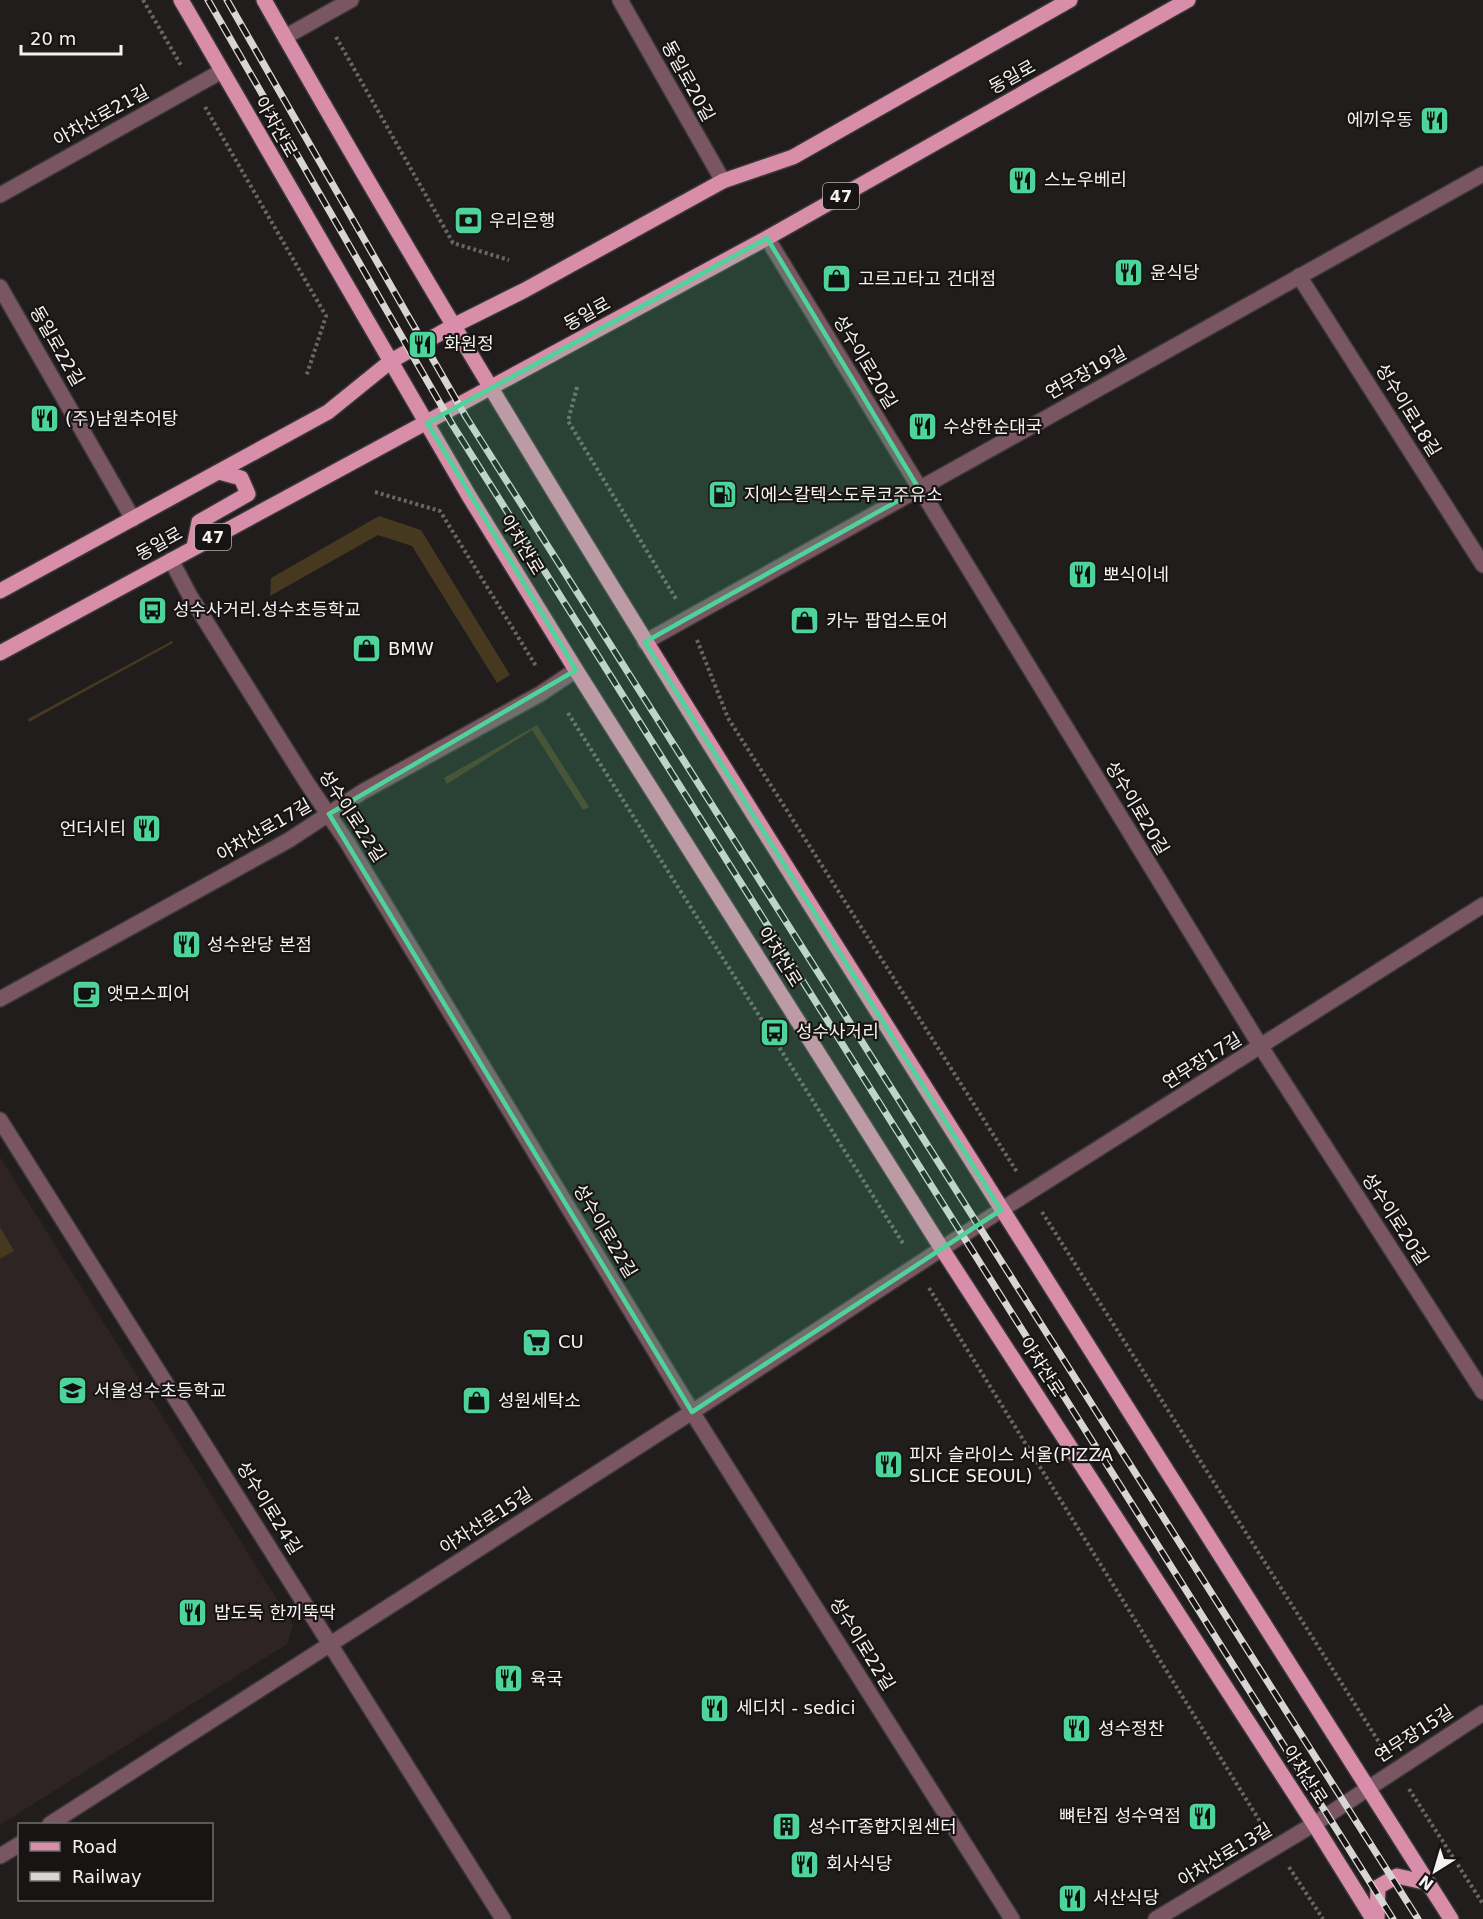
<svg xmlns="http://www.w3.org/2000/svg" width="1483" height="1919" viewBox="0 0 1483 1919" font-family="'DejaVu Sans','Noto Sans KR',sans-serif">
	<rect width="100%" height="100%" fill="#211d1d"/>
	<polygon fill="#2f2424" points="0,1157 293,1625 287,1644 0,1825"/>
	<g fill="#473820">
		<polygon points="379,516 421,530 510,675 497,683 412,546 378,535 270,596 271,578"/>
		<polygon points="172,641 173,643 29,722 28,719"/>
		<polygon points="537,725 589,807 583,810 532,730 447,784 444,778"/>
		<polygon points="0,1227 14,1251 0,1259"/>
	</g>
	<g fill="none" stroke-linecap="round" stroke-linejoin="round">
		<defs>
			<g id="minor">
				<polyline points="620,0 723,181"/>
				<polyline points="285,37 351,0"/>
				<polyline points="0,195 222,71"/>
				<polyline points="767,238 1261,1047 1483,1392"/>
				<polyline points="1299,276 1483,565"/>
				<polyline points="0,287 133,519"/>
				<polyline points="171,560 190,596 307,783 347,842 692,1412 1012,1919"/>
				<polyline points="645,642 1483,174"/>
				<polyline points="0,999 289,840 362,792 540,694 576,670"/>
				<polyline points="0,1120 503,1919"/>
				<polyline points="50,1824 692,1412 1001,1210 1483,905"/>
				<polyline points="0,1856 20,1844"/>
				<polyline points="1156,1919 1314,1824 1483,1713"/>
			</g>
			<g id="major">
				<polyline points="181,0 469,496 576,670 942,1249 1314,1824 1373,1919"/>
				<path d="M264,0C441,313 630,618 821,922C1029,1255 1241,1587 1451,1919"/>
				<polyline points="194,547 199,522 248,494 241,478 219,472"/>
				<polyline points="0,591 328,412 391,361 453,326 525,290 723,181 793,157 1070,0"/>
				<polyline points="0,653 767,238 1188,0"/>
				<polyline points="1377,1919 1378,1887 1397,1876 1428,1883"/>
			</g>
		</defs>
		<use href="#minor" stroke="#3a3737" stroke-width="18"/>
		<use href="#major" stroke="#3a3737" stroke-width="18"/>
		<g stroke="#696666" stroke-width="4" stroke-dasharray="3 3" stroke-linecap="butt">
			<polyline points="143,0 182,67"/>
			<polyline points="336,37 453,243 509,260"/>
			<polyline points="205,107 326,316 306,377"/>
			<polyline points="577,387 568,421 676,599"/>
			<polyline points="375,492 440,511 536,666"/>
			<polyline points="697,640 728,718 1017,1172"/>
			<polyline points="568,713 904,1245"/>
			<polyline points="1042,1212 1384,1750"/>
			<polyline points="929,1288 1264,1828"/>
			<polyline points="1409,1789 1483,1904"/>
			<polyline points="1289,1867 1323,1919"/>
		</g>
		<use href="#minor" stroke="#7a5663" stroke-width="15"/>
		<use href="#major" stroke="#d88da9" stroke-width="15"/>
		<defs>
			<g id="rail">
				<polyline points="208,0 452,424 1393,1919"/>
				<polyline points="227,0 466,417 1418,1919"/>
			</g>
		</defs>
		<use href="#rail" stroke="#d8d5d5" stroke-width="7"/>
		<use href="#rail" stroke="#181414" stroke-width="4.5" stroke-dasharray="14" stroke-linecap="butt"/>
	</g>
	<path fill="#4ed39a" fill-opacity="0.2" stroke="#4ed39a" stroke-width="4.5" stroke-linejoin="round" d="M767,238L919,489L645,642L1001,1210L692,1412L329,814L576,670L427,423Z"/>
	<defs>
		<symbol id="restaurant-square" viewBox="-11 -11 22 22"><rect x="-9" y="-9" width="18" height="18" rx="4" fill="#4ed39a" stroke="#181414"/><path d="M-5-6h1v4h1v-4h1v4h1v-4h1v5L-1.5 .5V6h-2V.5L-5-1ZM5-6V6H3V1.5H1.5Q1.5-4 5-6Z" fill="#111"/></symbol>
		<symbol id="bank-square" viewBox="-11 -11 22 22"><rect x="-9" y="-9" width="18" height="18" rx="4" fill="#4ed39a" stroke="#181414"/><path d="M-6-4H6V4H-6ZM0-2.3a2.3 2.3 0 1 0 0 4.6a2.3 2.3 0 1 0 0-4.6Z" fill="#111"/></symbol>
		<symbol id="shop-square" viewBox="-11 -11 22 22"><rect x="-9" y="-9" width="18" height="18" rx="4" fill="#4ed39a" stroke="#181414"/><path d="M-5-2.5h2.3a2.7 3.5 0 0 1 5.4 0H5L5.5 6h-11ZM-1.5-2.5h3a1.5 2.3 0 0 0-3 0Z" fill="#111"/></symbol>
		<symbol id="fuel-square" viewBox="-11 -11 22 22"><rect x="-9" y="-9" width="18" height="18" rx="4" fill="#4ed39a" stroke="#181414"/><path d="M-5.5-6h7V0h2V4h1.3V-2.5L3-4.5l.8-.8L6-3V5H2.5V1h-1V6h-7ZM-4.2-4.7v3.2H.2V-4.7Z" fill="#111"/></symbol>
		<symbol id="bus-square" viewBox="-11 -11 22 22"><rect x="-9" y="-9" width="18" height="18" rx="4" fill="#4ed39a" stroke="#181414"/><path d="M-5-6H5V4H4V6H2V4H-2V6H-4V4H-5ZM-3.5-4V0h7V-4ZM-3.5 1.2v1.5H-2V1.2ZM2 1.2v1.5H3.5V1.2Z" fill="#111"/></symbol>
		<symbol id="cafe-square" viewBox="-11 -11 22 22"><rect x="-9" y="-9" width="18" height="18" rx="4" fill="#4ed39a" stroke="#181414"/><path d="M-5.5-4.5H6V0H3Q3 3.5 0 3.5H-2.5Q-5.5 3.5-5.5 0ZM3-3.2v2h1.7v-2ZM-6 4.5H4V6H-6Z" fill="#111"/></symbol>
		<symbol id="supermarket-square" viewBox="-11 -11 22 22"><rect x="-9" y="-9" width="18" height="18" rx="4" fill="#4ed39a" stroke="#181414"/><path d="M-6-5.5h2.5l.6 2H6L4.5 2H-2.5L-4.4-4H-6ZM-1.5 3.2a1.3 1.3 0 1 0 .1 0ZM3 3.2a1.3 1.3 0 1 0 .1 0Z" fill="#111"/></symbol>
		<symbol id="school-square" viewBox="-11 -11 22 22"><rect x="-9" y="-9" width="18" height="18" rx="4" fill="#4ed39a" stroke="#181414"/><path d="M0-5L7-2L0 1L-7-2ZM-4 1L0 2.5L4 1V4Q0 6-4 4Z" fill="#111"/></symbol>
		<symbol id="building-square" viewBox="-11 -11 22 22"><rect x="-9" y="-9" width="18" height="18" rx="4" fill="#4ed39a" stroke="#181414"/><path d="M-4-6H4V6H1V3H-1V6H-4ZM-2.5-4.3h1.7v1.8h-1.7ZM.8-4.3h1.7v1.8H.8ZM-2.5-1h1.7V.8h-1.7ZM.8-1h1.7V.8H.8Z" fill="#111"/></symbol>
	</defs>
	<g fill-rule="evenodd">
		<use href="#restaurant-square" x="1418" y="104" width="33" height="33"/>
		<use href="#restaurant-square" x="1006" y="164" width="33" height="33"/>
		<use href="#bank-square" x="452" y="204" width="33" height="33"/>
		<use href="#restaurant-square" x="1112" y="256" width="33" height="33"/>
		<use href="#shop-square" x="820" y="262" width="33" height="33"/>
		<use href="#restaurant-square" x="406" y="328" width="33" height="33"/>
		<use href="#restaurant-square" x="28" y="402" width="33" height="33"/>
		<use href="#restaurant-square" x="906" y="410" width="33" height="33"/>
		<use href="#fuel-square" x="706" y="478" width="33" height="33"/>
		<use href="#restaurant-square" x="1066" y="558" width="33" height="33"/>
		<use href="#bus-square" x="136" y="594" width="33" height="33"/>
		<use href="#shop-square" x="788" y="604" width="33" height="33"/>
		<use href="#shop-square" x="350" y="632" width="33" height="33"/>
		<use href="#restaurant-square" x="130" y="812" width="33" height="33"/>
		<use href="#restaurant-square" x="170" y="928" width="33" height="33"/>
		<use href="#cafe-square" x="70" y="978" width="33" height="33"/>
		<use href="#bus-square" x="758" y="1016" width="33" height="33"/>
		<use href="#supermarket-square" x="520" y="1326" width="33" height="33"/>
		<use href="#school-square" x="56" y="1374" width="33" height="33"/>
		<use href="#shop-square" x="460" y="1384" width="33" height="33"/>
		<use href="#restaurant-square" x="872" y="1448" width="33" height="33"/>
		<use href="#restaurant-square" x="176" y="1596" width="33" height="33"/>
		<use href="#restaurant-square" x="492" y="1662" width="33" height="33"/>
		<use href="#restaurant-square" x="698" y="1692" width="33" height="33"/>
		<use href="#restaurant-square" x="1060" y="1712" width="33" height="33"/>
		<use href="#restaurant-square" x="1186" y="1800" width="33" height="33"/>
		<use href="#building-square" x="770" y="1810" width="33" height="33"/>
		<use href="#restaurant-square" x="788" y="1848" width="33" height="33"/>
		<use href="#restaurant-square" x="1056" y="1882" width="33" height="33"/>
	</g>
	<g text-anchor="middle" stroke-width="4.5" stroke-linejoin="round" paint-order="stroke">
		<g fill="#181414" stroke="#b3afaf" stroke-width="1.5">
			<rect x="823" y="183" width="36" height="26" rx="4.5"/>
			<rect x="195" y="524" width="36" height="26" rx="4.5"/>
		</g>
		<g font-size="16" font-weight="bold" fill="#f5f2f2">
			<text x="841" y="202">47</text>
			<text x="213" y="543">47</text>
		</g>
		<g font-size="18" fill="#f5f2f2" stroke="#181414">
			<text transform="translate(1012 77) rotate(-29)" y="6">동일로</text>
			<text transform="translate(688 81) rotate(61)" y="6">동일로20길</text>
			<text transform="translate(101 116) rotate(-29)" y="6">아차산로21길</text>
			<text transform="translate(276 127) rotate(60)" y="6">아차산로</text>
			<text transform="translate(587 314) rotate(-29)" y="6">동일로</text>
			<text transform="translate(57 346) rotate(60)" y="6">동일로22길</text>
			<text transform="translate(865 362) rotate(59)" y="6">성수이로20길</text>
			<text transform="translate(1086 373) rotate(-29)" y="6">연무장19길</text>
			<text transform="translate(1408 410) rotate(58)" y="6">성수이로18길</text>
			<text transform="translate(159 544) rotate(-29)" y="6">동일로</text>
			<text transform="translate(522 545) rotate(59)" y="6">아차산로</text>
			<text transform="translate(1137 808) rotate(59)" y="6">성수이로20길</text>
			<text transform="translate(352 816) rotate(57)" y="6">성수이로22길</text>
			<text transform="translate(264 830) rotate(-30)" y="6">아차산로17길</text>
			<text transform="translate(780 957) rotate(58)" y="6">아차산로</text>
			<text transform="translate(1202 1061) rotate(-32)" y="6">연무장17길</text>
			<text transform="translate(1395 1219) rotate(57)" y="6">성수이로20길</text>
			<text transform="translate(605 1231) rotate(59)" y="6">성수이로22길</text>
			<text transform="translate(1042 1367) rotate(57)" y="6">아차산로</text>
			<text transform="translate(269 1508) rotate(58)" y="6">성수이로24길</text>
			<text transform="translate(486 1521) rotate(-33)" y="6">아차산로15길</text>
			<text transform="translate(862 1644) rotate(58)" y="6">성수이로22길</text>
			<text transform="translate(1414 1734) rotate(-33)" y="6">연무장15길</text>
			<text transform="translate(1305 1775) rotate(57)" y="6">아차산로</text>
			<text transform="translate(1225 1855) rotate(-31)" y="6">아차산로13길</text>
		</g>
		<g font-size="18" fill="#f5f2f2" stroke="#181414" text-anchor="start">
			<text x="1413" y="126" text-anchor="end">에끼우동</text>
			<text x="1044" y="186">스노우베리</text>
			<text x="489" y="227">우리은행</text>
			<text x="1150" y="279">윤식당</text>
			<text x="858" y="285">고르고타고 건대점</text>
			<text x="444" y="350">화원정</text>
			<text x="65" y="425">(주)남원추어탕</text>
			<text x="943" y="433">수상한순대국</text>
			<text x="744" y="501">지에스칼텍스도루코주유소</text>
			<text x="1103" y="581">뽀식이네</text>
			<text x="173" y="616">성수사거리.성수초등학교</text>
			<text x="826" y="627">카누 팝업스토어</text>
			<text x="388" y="655">BMW</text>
			<text x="126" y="835" text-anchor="end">언더시티</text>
			<text x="207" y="951">성수완당 본점</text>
			<text x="107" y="1000">앳모스피어</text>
			<text x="796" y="1038">성수사거리</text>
			<text x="558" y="1348">CU</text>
			<text x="94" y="1397">서울성수초등학교</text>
			<text x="498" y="1407">성원세탁소</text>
			<text x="909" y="1461">피자 슬라이스 서울(PIZZA<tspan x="909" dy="21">SLICE SEOUL)</tspan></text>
			<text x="214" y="1619">밥도둑 한끼뚝딱</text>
			<text x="530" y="1685">육국</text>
			<text x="736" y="1714">세디치 - sedici</text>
			<text x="1098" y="1735">성수정찬</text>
			<text x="1181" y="1822" text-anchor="end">뼈탄집 성수역점</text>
			<text x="808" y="1833">성수IT종합지원센터</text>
			<text x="826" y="1870">회사식당</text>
			<text x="1093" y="1904">서산식당</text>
		</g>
	</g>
	<rect x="18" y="1823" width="195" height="78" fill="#181414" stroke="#706d6d" stroke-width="1.5"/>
	<rect x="30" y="1842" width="30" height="9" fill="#d88da9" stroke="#706d6d" stroke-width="1.5"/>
	<text x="72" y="1853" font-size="18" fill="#f5f2f2">Road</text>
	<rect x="30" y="1872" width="30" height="9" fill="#d8d5d5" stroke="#706d6d" stroke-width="1.5"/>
	<text x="72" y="1883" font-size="18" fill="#f5f2f2">Railway</text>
	<g transform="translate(1435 1871) rotate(217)" stroke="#181414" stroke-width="4.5" paint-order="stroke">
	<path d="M0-4.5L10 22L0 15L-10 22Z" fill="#f5f2f2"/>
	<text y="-9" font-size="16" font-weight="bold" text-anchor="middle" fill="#f5f2f2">N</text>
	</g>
	<path d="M21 45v9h100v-9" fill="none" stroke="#f5f2f2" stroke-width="3"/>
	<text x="30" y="45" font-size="18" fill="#f5f2f2" stroke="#181414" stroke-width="4.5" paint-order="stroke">20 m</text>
</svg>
